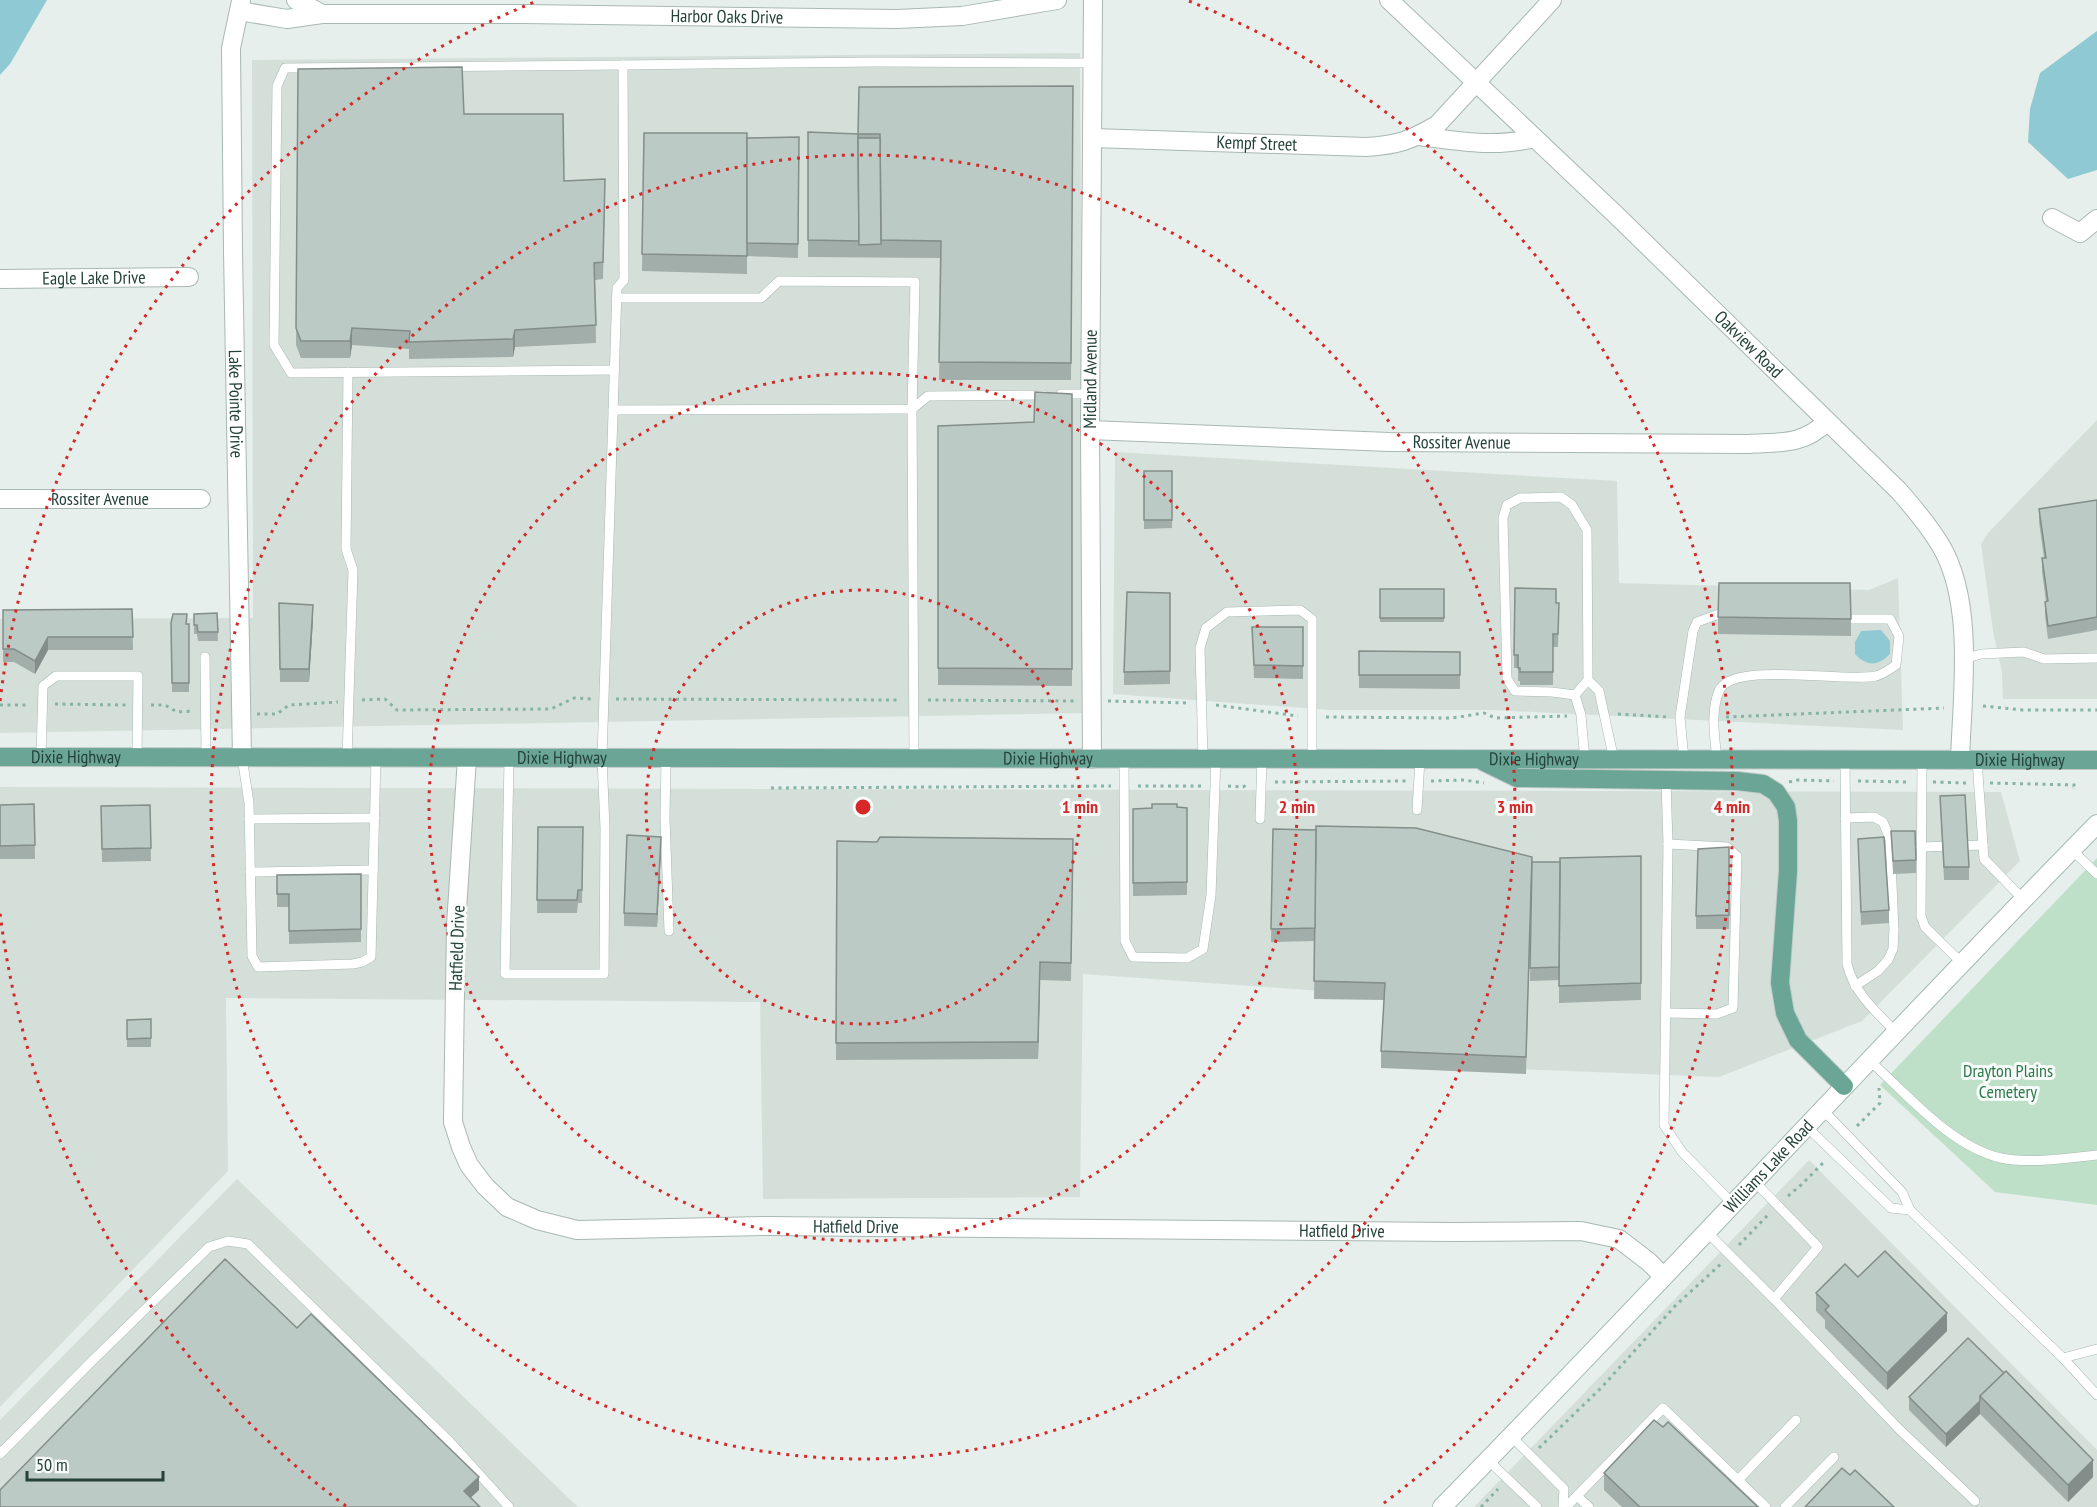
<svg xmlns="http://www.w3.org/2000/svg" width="2097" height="1507" viewBox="0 0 2097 1507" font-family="'PT Sans Narrow',sans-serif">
	<rect width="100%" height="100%" fill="#e6efeb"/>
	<g fill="#d4dfda">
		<polygon points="1080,53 1084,713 0,733 0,619 253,618 252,60"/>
		<polygon points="2097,420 2097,699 2003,699 2002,672 1993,631 1981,544 1988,533"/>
		<polygon points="1115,452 1617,481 1619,583 1869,590 1898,578 1903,730 1491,710 1331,710 1113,694"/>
		<polygon points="0,787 2001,792 2020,861 1862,1021 1719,1077 1388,1064 1392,996 1083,974 1080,1197 763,1199 760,1002 226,998 228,1171 0,1407"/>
		<polygon points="1809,1160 2097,1450 2097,1507 1474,1507"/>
		<polygon points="237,1179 578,1507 0,1507 0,1420"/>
	</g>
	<polygon fill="#bfe0c8" points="2097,858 2097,1205 1995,1192 1880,1085"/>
	<g fill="#8ec9d4">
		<polygon points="0,0 47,0 10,64 0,75"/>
		<polygon points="2097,31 2097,170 2068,179 2028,142 2030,109 2040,73"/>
		<path d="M1881,630L1890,641V654C1878,666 1867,667 1855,654V642L1861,631Z"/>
	</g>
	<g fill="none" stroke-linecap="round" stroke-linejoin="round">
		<defs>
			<g id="lane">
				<polyline points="616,298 761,298 779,281 915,282 912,409 914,759"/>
				<polyline points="614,370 291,373 274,345 277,86 285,68 623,65"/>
				<polyline points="1061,394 1091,394"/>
				<polyline points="613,410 912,409 928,396 1044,395"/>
				<polygon points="1561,497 1572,505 1587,530 1588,680 1575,695 1552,692 1515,691 1507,679 1503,518 1507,505 1520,498"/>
				<polyline points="205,657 206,757"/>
				<polyline points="1963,659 1981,654 2024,652 2044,659 2097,658"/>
				<polyline points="1588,680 1599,691 1614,760"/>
				<polyline points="1575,695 1581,715 1585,761"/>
				<polyline points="41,757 43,686 56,676 138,676 137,757"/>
				<polyline points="242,757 249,803 252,956 258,967 353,964 362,962 371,957 376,758"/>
				<polyline points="347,758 353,570 346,549 348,372"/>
				<polyline points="509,758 505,974 604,974 605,828 602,758 617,288 624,280 623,65 876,62 1092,63"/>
				<polyline points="666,758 665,818 669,931"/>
				<polyline points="1203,758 1200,648 1206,628 1227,612 1300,610 1312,619 1312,758"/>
				<polyline points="1124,759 1125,941 1133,957 1187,958 1203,949 1211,895 1216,758"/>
				<polyline points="1684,760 1680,717 1693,631 1697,622 1719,614"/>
				<path d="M1717,760C1715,738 1710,713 1719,691C1731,660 1846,683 1876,676C1882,675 1890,669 1896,665L1899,636L1890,619H1850"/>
				<path d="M1845,760L1847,964C1854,993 1876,1012 1896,1032"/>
				<polyline points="1922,760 1921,916 1925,927 1962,963"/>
				<polyline points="1977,760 1984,859 2023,899"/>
				<polyline points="1666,781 1668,844 1664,1125 1682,1152 1732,1203"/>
				<polyline points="1417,810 1420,759"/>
				<polyline points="1845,818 1874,817 1883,822 1890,839 1894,930 1893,949 1888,960 1878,971 1855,986"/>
				<polyline points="249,819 375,818"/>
				<polyline points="1260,819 1262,758"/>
				<polyline points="1921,847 1983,845"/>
				<polyline points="2072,850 2097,874"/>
				<polyline points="250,872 373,870"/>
				<polyline points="1667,1013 1717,1014 1733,1008 1737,856 1727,847 1668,844"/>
				<path d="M1869,1060C1906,1093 1951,1147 2001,1158C2027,1164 2070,1158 2097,1155"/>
				<polyline points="1822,1109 1902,1192 1910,1210 2063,1358 2097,1395"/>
				<polyline points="1806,1126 1891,1208 1910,1210"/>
				<polyline points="1754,1181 1818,1247 1774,1299 1900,1430 1975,1501"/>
				<polyline points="1706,1231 1774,1299"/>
				<polyline points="2063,1358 2097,1349"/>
				<polyline points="1512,1437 1564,1489 1563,1507"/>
				<polyline points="0,1454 91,1362 209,1247 228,1241 248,1244 450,1442 509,1507"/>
				<polyline points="1488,1460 1537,1507"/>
				<polyline points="1738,1480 1796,1420"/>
				<polyline points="1577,1496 1589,1507"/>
				<polyline points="1566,1507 1663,1408 1766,1507"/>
				<polyline points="1785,1507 1834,1457"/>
			</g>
			<g id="street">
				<polyline points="296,0 322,14"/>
				<path id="s1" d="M1389,0L1615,214L1899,491C1914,508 1929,526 1941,546C1975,604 1962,695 1960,760"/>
				<path id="s2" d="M241,1L231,48L233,251L242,757"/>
				<path id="s3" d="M239,11L287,19L322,14H523L897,19L962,16L1057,0"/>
				<path d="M1418,136C1458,141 1495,148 1534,138"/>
				<path id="s4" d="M1093,138L1366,147C1398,145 1409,141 1437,125L1552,0"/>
				<polyline points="2052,218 2080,233 2097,219"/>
				<path id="s5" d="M0,279L189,277"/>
				<path id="s6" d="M1090,430L1389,442L1749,444C1780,442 1804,445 1826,422"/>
				<path id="s7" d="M0,499H201"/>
				<path id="s8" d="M467,758L456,925L453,1122L461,1147L469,1165L485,1186L507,1207L537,1220L577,1230L766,1226L1454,1232L1581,1231L1619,1239L1649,1262L1663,1276"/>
				<path id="s9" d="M1092,759L1090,430L1093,0"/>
			</g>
			<g id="secondary">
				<path id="s10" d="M1442,1507C1663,1282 1876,1049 2097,824"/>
			</g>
			<g id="primary">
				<path id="s11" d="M0,757L2097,760"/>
				<polyline points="1484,762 1517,778 1737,781 1763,784 1776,792 1786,807 1788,821 1788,871 1780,983 1785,1013 1798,1040 1844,1086"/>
			</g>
		</defs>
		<use href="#lane" stroke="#a8b8b2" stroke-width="10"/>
		<use href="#street" stroke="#a8b8b2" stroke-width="20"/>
		<use href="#secondary" stroke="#a4bbb3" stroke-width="20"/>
		<use href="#primary" stroke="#c2cac8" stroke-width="20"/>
		<g stroke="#86b3a5" stroke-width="3" stroke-dasharray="3 4.5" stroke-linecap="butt">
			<polyline points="616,699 900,700"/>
			<polyline points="362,700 385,699 397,710 551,709 574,698 591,699"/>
			<polyline points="928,700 1074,701"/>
			<polyline points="1108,701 1188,703"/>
			<polyline points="55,704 126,705"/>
			<polyline points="0,705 30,705"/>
			<polyline points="151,705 165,705 177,712 193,711"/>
			<polyline points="1216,705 1298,716"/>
			<polyline points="1983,706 2022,710 2097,710"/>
			<polyline points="257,714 277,714 289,705 338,702"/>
			<polyline points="1618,714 1668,717"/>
			<polyline points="1326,717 1452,718 1484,713 1495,718 1567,716"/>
			<polyline points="1726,717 1944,708"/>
			<polyline points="1431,781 1464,780 1484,783"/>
			<polyline points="1858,781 1909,782"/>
			<polyline points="1275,782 1407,781"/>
			<polyline points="1789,782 1798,780 1834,781"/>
			<polyline points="1933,782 1966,783"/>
			<polyline points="1990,783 2076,785 2073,788"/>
			<polyline points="1138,786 1204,786"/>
			<polyline points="1228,786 1243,787 1248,784"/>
			<polyline points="771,788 1111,786"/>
			<polyline points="1857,1126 1880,1103 1879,1088"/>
			<polyline points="1788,1196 1801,1185 1824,1162"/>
			<polyline points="1739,1245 1768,1215"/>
			<polyline points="1539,1448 1601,1388 1676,1305 1722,1263"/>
			<polyline points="1481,1507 1498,1489"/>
		</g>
		<use href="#lane" stroke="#fff" stroke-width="9"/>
		<use href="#street" stroke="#fff" stroke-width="18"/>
		<use href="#secondary" stroke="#fff" stroke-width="18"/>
		<use href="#primary" stroke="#6aa596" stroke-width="18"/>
	</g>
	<g fill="#a1aea9">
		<polygon points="298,69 464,114 564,181 605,196 603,279 595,280 596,343 515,347 513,357 409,359 409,349 352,345 350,358 301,358 296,345"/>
		<polygon points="1073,86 1071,380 939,380 941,258 808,257 808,132 858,134"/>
		<polygon points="644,133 747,138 799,137 798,258 747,256 747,274 642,271"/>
		<polygon points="1072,394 1072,686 938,685 938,426 1034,422"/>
		<polygon points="1144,471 1172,471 1172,528 1144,529"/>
		<polygon points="2097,500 2097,630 2048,639 2045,615 2045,602 2046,602 2042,571 2042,558 2044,558 2039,522 2039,509"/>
		<polygon points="1515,588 1556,603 1559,603 1558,647 1553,647 1553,685 1520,685 1520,681 1518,681 1518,668 1514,668"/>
		<rect x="1380" y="589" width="64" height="33"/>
		<polygon points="1170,593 1170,684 1124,685 1124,672"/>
		<polygon points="279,603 313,619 309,682 280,682"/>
		<polygon points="132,609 133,650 48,650 35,674 14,662 3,662 3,610"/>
		<polygon points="217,613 218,641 198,641 197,634 194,634 194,614"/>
		<polygon points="1718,617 1851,619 1851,636 1718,634"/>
		<polygon points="171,623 189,624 189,692 172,692 172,690"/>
		<polygon points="1252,627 1303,627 1303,679 1254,678"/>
		<polygon points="1359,651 1460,652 1460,689 1359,688"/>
		<polygon points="1940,796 1969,867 1969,880 1944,880"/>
		<polygon points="34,804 35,859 0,859 0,805"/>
		<polygon points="1152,804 1177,807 1187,808 1187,895 1133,896 1133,809 1152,808"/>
		<polygon points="150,805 151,861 102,862 101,806"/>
		<polygon points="538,827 583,827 582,903 578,903 577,913 537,913"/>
		<polygon points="1273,829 1532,862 1560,862 1641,856 1641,1000 1559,1003 1559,980 1530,981 1531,887 1526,1074 1381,1068 1381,1051 1384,1000 1314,999 1315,941 1271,942"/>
		<polygon points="1891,831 1916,860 1916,873 1893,874"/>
		<polygon points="1073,839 1071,981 1040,980 1038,1059 836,1060 837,841 877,842"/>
		<polygon points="1858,839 1889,910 1889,923 1861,925"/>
		<polygon points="1729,847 1729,929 1696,929 1696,916"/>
		<polygon points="661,850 657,927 624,926 624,913"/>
		<polygon points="361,874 361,942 289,944 289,907 277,907 277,875"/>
		<polygon points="151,1019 151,1047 127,1047 127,1020"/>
		<polygon points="1858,1277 1947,1331 1887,1390 1825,1328 1825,1320 1816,1311 1816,1293"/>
		<polygon points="2004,1373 2093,1477 2068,1502 1980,1414 1946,1447 1909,1410 1909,1397"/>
		<polygon points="1663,1427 1758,1507 1622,1507 1604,1490 1604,1473"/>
	</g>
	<g fill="#838d89">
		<polygon points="352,328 352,345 350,358 350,341"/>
		<polygon points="515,330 515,347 513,357 513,339"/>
		<polygon points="313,605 313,619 309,682 309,669"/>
		<polygon points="48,637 48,650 35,674 35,661"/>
		<polygon points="661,837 661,850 657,927 657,914"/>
		<polygon points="1040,962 1040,980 1038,1059 1038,1042"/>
		<polygon points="1947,1313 1947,1331 1887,1390 1887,1373"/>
		<polygon points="1980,1401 1980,1414 1946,1447 1946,1434"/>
		<polygon points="2093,1460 2093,1477 2068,1502 2068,1485"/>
		<polygon points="479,1477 479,1490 464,1504 464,1491"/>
	</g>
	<g fill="#bbcac4" stroke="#838d89" stroke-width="1.5">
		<polygon points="462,67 464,114 563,114 564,181 605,179 603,262 594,263 596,325 515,330 513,339 409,342 410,331 352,328 350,341 301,341 296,328 298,69"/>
		<polygon points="1073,86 1071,363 939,362 941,241 881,240 880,134 858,134 859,241 808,240 808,132 858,134 859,87"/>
		<polygon points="644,133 747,133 747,256 642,254"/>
		<polygon points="799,137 798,244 747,243 747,138"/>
		<polygon points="858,138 880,138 881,244 859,245"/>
		<polygon points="1035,392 1072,394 1072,669 938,668 938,426 1034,422"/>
		<rect x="1144" y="471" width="28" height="49"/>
		<polygon points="2097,500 2097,617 2048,626 2045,602 2048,601 2042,558 2046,558 2039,509"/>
		<polygon points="1719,583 1850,583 1851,619 1718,617"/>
		<polygon points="1515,588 1556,589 1556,603 1559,603 1558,634 1553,634 1553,672 1520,672 1520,668 1518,668 1518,655 1514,655"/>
		<rect x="1380" y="589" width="64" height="29"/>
		<polygon points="1127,592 1170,593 1170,671 1124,672"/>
		<polygon points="279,603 313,605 309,669 280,669"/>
		<polygon points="132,609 133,637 48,637 35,661 14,649 3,649 3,610"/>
		<polygon points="217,613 218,632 198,632 197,625 194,625 194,614"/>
		<polygon points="173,614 187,614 186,624 189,624 189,683 172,683 172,681 171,623"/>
		<polygon points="1252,627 1303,627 1303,666 1254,665"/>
		<polygon points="1359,651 1460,652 1460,675 1359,675"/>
		<polygon points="1965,795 1969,867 1944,867 1940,796"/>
		<polygon points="34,804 35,845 0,846 0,805"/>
		<polygon points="1152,804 1177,804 1177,807 1187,808 1187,882 1133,883 1133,809 1152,808"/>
		<polygon points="150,805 151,848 102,849 101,806"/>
		<polygon points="1316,826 1416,828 1532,857 1526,1057 1381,1051 1385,983 1314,981"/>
		<polygon points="538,827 583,827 582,890 578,890 577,900 537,900"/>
		<polygon points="1273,829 1316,830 1315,928 1271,929"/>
		<polygon points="1891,831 1915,831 1916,860 1893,861"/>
		<polygon points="627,835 661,837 657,914 624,913"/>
		<polygon points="880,837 1073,839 1071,963 1040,962 1038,1042 836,1043 837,841 877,842"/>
		<polygon points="1884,837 1889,910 1861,912 1858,839"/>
		<polygon points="1729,847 1729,915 1696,916 1698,849"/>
		<polygon points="1641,856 1641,983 1559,986 1560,858"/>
		<polygon points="1532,862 1560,862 1559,967 1530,968"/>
		<polygon points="361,874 361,929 289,931 289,894 277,894 277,875"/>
		<polygon points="151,1019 151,1038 127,1039 127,1020"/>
		<polygon points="1885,1251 1947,1313 1887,1373 1825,1310 1829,1306 1816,1293 1845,1264 1858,1277"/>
		<polygon points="225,1259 297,1328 311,1314 479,1477 464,1491 480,1507 0,1507 0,1490"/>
		<polygon points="1968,1338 2004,1373 1980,1396 1980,1401 1946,1434 1909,1397"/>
		<polygon points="2006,1371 2093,1460 2068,1485 1980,1396"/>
		<polygon points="1654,1420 1663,1427 1668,1422 1758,1507 1640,1507 1604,1473"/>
		<polygon points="1842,1468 1850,1475 1855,1470 1894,1507 1805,1507"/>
	</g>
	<g fill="none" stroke="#d62828" stroke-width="3" stroke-dasharray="3 6">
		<circle cx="863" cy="807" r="217"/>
		<circle cx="863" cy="807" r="434"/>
		<circle cx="863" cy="807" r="652"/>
		<path d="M346 1506A869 869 0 0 1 0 913M0 701A869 869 0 0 1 537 1M1189 1A869 869 0 0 1 1380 1506"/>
	</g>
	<g text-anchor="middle" stroke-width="6" stroke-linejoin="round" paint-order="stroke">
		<g font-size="18" fill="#24423a" stroke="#f7fbf9">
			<text dy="6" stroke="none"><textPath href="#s3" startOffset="489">Harbor Oaks Drive</textPath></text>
			<text dy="6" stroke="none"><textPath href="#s4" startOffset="164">Kempf Street</textPath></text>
			<text dy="6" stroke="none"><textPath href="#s5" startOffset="94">Eagle Lake Drive</textPath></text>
			<text dy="6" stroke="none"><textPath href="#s1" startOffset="498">Oakview Road</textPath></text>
			<text dy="6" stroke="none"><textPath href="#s9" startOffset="380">Midland Avenue</textPath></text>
			<text dy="6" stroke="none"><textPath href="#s2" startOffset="404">Lake Pointe Drive</textPath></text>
			<text dy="6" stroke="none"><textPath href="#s6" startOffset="372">Rossiter Avenue</textPath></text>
			<text dy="6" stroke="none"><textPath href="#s7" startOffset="100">Rossiter Avenue</textPath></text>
			<text dy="6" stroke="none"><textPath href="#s11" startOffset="76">Dixie Highway</textPath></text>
			<text dy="6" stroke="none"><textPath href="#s11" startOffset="562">Dixie Highway</textPath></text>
			<text dy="6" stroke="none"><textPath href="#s11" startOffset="1048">Dixie Highway</textPath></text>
			<text dy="6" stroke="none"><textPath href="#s11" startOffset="1534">Dixie Highway</textPath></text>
			<text dy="6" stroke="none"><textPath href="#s11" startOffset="2020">Dixie Highway</textPath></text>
			<text transform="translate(457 948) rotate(-88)" y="6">Hatfield Drive</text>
			<text dy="6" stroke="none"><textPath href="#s10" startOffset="472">Williams Lake Road</textPath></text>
			<text dy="6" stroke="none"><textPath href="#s8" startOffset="820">Hatfield Drive</textPath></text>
			<text dy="6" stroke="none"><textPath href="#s8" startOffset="1306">Hatfield Drive</textPath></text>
		</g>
		<g font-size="18" fill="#2d7a4b" stroke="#f7fbf9">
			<text x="2008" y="1077">Drayton Plains<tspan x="2008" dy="21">Cemetery</tspan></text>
		</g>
	</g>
	<circle cx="863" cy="807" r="9" fill="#d62828" stroke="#f7fbf9" stroke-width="3"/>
	<g font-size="18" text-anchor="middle" font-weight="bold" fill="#d62828" stroke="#f7fbf9" stroke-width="6" stroke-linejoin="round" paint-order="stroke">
		<text x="1080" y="813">1 min</text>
		<text x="1297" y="813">2 min</text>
		<text x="1515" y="813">3 min</text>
		<text x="1732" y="813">4 min</text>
	</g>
	<path d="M27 1471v9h136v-9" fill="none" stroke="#24423a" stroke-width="3"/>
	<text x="36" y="1471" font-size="18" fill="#24423a" stroke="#f7fbf9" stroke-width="4.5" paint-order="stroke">50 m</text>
</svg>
